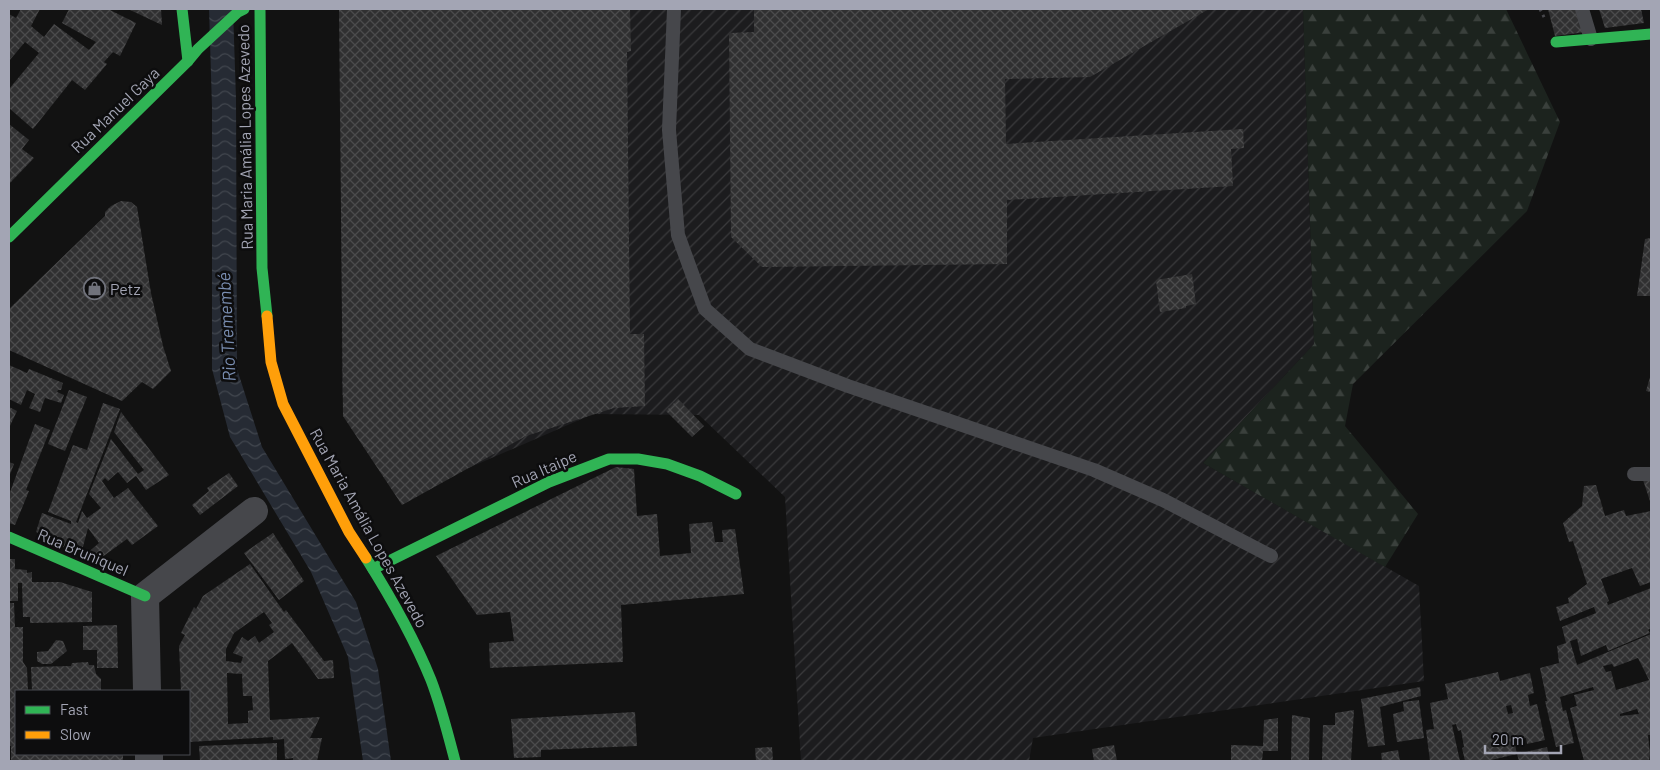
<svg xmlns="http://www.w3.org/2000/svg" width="1660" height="770" viewBox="0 0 1660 770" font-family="Barlow,sans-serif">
	<defs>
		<pattern id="industrial-furrows" width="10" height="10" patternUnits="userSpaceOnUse" patternTransform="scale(1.25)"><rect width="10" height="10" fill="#1c1c1e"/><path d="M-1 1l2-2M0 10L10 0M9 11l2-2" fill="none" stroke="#3a3a3c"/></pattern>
		<pattern id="forest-firs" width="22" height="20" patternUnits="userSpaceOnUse" patternTransform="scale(1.25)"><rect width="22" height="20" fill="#1c231e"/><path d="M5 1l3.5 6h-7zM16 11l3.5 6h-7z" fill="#3a403c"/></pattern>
		<pattern id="water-waves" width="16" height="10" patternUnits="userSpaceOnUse" patternTransform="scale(1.25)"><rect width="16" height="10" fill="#262b34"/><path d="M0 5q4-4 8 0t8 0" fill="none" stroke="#42474f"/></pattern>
		<pattern id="building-cross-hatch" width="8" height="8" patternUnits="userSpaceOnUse" patternTransform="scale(1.25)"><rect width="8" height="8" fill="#303031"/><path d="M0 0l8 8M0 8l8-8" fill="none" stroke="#4b4b4c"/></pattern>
	</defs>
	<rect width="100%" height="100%" fill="#121212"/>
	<polygon fill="url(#industrial-furrows)" points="341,9 1303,9 1314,344 1203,463 1419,586 1424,681 1033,738 1029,761 801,761 785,497 699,415 593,414 411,493 342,394"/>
	<polygon fill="url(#forest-firs)" points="1303,9 1506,9 1560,122 1527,211 1353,384 1345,426 1418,514 1385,567 1203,463 1314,344"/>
	<polygon fill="url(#water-waves)" points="209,9 233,9 236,99 237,369 262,447 356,602 378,669 391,761 363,761 348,657 311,572 230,437 212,369 212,107"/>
	<g fill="url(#building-cross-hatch)" fill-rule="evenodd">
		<polygon points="21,9 40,9 31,26 44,37 54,24 89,50 96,42 62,23 69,9 108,9 136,23 120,56 113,52 104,62 107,64 85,90 72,80 33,129 9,108 9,89 39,53 25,42 9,61 9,14 16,18"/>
		<polygon points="128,9 161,9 162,25"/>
		<polygon points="339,9 630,9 631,51 627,52 630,334 644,334 645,406 614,408 526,436 402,505 343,416"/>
		<polygon points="754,9 1209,9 1090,77 1005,79 1006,144 1243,129 1244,148 1231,149 1233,186 1007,200 1007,264 762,267 731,237 729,33 754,32"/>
		<polygon points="1548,9 1579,9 1586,32 1555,36"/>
		<polygon points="1599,9 1641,9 1644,23 1605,28"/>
		<polygon points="9,124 29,140 22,149 34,158 9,184"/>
		<polygon points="121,201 131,202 137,207 151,293 163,346 171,371 153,389 142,382 122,401 9,350 9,309 105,216 105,212 111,206"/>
		<polygon points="1651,238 1651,296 1637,296 1645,239"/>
		<polygon points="1192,274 1196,304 1186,306 1186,308 1160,312 1156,280"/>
		<polygon points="9,365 27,373 29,369 63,383 61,390 58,390 57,392 64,395 61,403 45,398 40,412 29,408 35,394 27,390 21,405 9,399"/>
		<polygon points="1651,374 1651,392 1646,391"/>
		<polygon points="69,390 87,397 65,451 48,444"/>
		<polygon points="678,399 704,426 692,437 666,411"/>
		<polygon points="103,403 120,409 76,522 78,523 82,511 87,518 101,508 89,494 111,439 138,474 144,470 114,432 121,412 169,475 146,490 136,476 127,483 118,472 108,481 105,478 102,481 114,498 128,488 158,526 132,545 127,539 98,560 85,555 99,543 88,528 81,554 63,547 64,544 36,532 42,513 71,524 71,521 48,512 73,445 87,450"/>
		<polygon points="9,407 17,411 9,428"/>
		<polygon points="35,424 50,430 26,490 29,491 15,525 9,523 9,495"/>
		<polygon points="9,462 14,464 9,477"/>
		<polygon points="616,467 634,469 637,516 657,514 660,556 691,553 689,524 712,522 715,542 723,542 722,530 735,529 744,594 621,605 623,662 490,668 489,643 514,641 510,612 477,615 436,556"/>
		<polygon points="229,473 238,486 200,515 192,505 209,491 207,488"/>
		<polygon points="1643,480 1651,480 1651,504"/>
		<path d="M1596,485L1605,516L1624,510L1626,516L1651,511V582L1640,586L1632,568L1601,579L1609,601L1607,602L1608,605L1651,588V628L1648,630L1650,633L1608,651L1606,645L1581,656L1577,639L1570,641L1577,665L1651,634V735H1648L1650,754L1649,761H1584L1570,708L1577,706L1574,695L1594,690L1593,687L1560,697L1563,711L1566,710L1574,743L1556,747L1545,701H1547L1540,668L1559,663L1557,646L1566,643L1562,627L1596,613L1594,607L1560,621L1556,607L1569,603L1568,598L1587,584L1573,541L1569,542L1563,523L1582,506L1584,486ZM1638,658L1649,680L1616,690L1611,671L1606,672L1603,666L1612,664L1614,667ZM1637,709L1639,714L1620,716V714Z"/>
		<polygon points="273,533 304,581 279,600 244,553"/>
		<polygon points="9,559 15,559 15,569 27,570 27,573 32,572 32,582 60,582 92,592 92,622 30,623 30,617 23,617 22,583 18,583 18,601 9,601"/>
		<path d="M250,564L284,612L286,610L324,661L333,660L334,678L318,679L292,643L268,661L270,720L320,717L310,738H322L317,761H293V758L285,759L284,739L273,740V737L189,742V691H181L179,646L185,635L181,633L194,607L196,609L203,596ZM264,612L272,623L269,625L274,632L259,643L255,636L248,641L242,637L233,653L243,657L241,663L226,661V649L234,633ZM227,673L242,674L243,696H252L253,710L248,711V723L228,724Z"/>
		<polygon points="9,603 14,603 15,627 23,627 23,662 27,668 28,691 16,691 16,754 123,754 123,761 11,761 11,746 9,746 9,721 10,721 9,708"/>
		<polygon points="117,625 118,668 97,668 97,650 83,650 83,626"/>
		<polygon points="56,640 63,641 67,651 51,664 42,664 37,661 37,652 48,651"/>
		<polygon points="88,662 89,665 94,665 96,674 101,679 101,691 70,691 70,690 32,691 31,667 71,666 72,663"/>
		<path d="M1498,672L1500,681L1530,673L1534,693L1528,695L1530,706L1537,704L1545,740L1527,744L1526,738L1514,740L1517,754L1491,760L1492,761H1465L1462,748L1464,747L1461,730L1458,731L1456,724L1452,725L1460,761H1430L1426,730L1434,729L1430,703L1448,699L1445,684ZM1511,705L1513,713L1508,714L1506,706Z"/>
		<polygon points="1420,687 1421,696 1380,707 1385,745 1368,747 1361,699"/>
		<polygon points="1419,700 1424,738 1397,742 1393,714 1404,711 1403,702"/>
		<polygon points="1354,710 1351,761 1322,761 1323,725 1335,725 1335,713"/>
		<polygon points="635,712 637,746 541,750 541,757 514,758 511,719"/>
		<polygon points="1292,715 1310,718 1309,761 1291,761"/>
		<polygon points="1278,718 1278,751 1263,751 1262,761 1231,761 1231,745 1263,746 1264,720"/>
		<polygon points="277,743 277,761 200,761 199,746"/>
		<polygon points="1114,745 1117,761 1094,761 1092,749"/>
		<polygon points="772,747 773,761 756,761 755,748"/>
		<polygon points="1547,747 1550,761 1519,761 1517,754"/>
		<polygon points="1398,750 1400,761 1382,761 1381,753"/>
	</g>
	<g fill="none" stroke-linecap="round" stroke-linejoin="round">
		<polyline stroke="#48484d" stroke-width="3" stroke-dasharray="2.5 4" stroke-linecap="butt" points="1540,9 1545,19"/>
		<g stroke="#46474b" stroke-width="14">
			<polyline points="674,9 669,130 678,235 705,309 750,349 848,386 1094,470 1163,500 1271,556"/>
			<polyline points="1582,9 1591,39"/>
			<polyline points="1634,474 1651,474"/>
		</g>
		<g stroke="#46474b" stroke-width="28">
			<polyline points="147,691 145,596 254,511"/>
			<polyline points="149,754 149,761"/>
		</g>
		<g stroke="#30b455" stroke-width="11">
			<polyline points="182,9 188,61"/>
			<polyline points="260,9 262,268 267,316"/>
			<polyline points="1556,42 1651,34"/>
			<polyline points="9,237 188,61 198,49 238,12 244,9"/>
			<polyline points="9,537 145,596"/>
			<path d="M366,558C390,596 414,638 431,680C441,706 448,734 455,761"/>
			<polyline points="373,569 549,482 609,459 638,459 667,464 700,476 736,494"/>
		</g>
		<polyline stroke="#ff9f0a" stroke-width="11" points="267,316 271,362 283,404 349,532 366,558"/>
	</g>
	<defs>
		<symbol id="shop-ring" viewBox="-11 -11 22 22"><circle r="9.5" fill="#0d0d0e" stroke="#70727b" stroke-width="1.5"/><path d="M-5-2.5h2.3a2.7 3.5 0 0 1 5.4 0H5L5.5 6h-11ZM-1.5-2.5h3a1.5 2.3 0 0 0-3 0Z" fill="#70727b"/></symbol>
	</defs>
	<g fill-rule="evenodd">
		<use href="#shop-ring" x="82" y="276" width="25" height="25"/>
	</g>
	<g text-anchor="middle" stroke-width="5" stroke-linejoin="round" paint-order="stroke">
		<g font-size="16" fill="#a3a5b4" stroke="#0d0d0e">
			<text transform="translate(115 110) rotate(-44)" y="6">Rua Manuel Gaya</text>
			<text transform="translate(245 137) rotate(-91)" y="6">Rua Maria Amália Lopes Azevedo</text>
			<text transform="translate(544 469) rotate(-24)" y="6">Rua Itaipe</text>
			<text transform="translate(369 528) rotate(61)" y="6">Rua Maria Amália Lopes Azevedo</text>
			<text transform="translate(83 552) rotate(23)" y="6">Rua Bruniquel</text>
		</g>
		<g font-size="16" fill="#a3a5b4" stroke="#0d0d0e" text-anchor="start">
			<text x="110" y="295">Petz</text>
		</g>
		<g font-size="18" font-style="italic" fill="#798db0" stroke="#0d0d0e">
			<text transform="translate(227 327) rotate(-93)" y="6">Rio Tremembé</text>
		</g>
	</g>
	<rect width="1660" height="770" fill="none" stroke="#a3a5b4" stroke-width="20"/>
	<rect x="15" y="690" width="175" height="65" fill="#0d0d0e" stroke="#494a50"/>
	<rect x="25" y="706" width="25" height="8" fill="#30b455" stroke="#494a50"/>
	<text x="60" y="715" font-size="15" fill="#a3a5b4">Fast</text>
	<rect x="25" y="731" width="25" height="8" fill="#ff9f0a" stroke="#494a50"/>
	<text x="60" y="740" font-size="15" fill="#a3a5b4">Slow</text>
	<path d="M1485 745v8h76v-8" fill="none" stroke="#a3a5b4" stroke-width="2.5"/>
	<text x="1492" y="745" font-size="15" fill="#a3a5b4" stroke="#0d0d0e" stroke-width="4" paint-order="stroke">20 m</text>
</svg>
